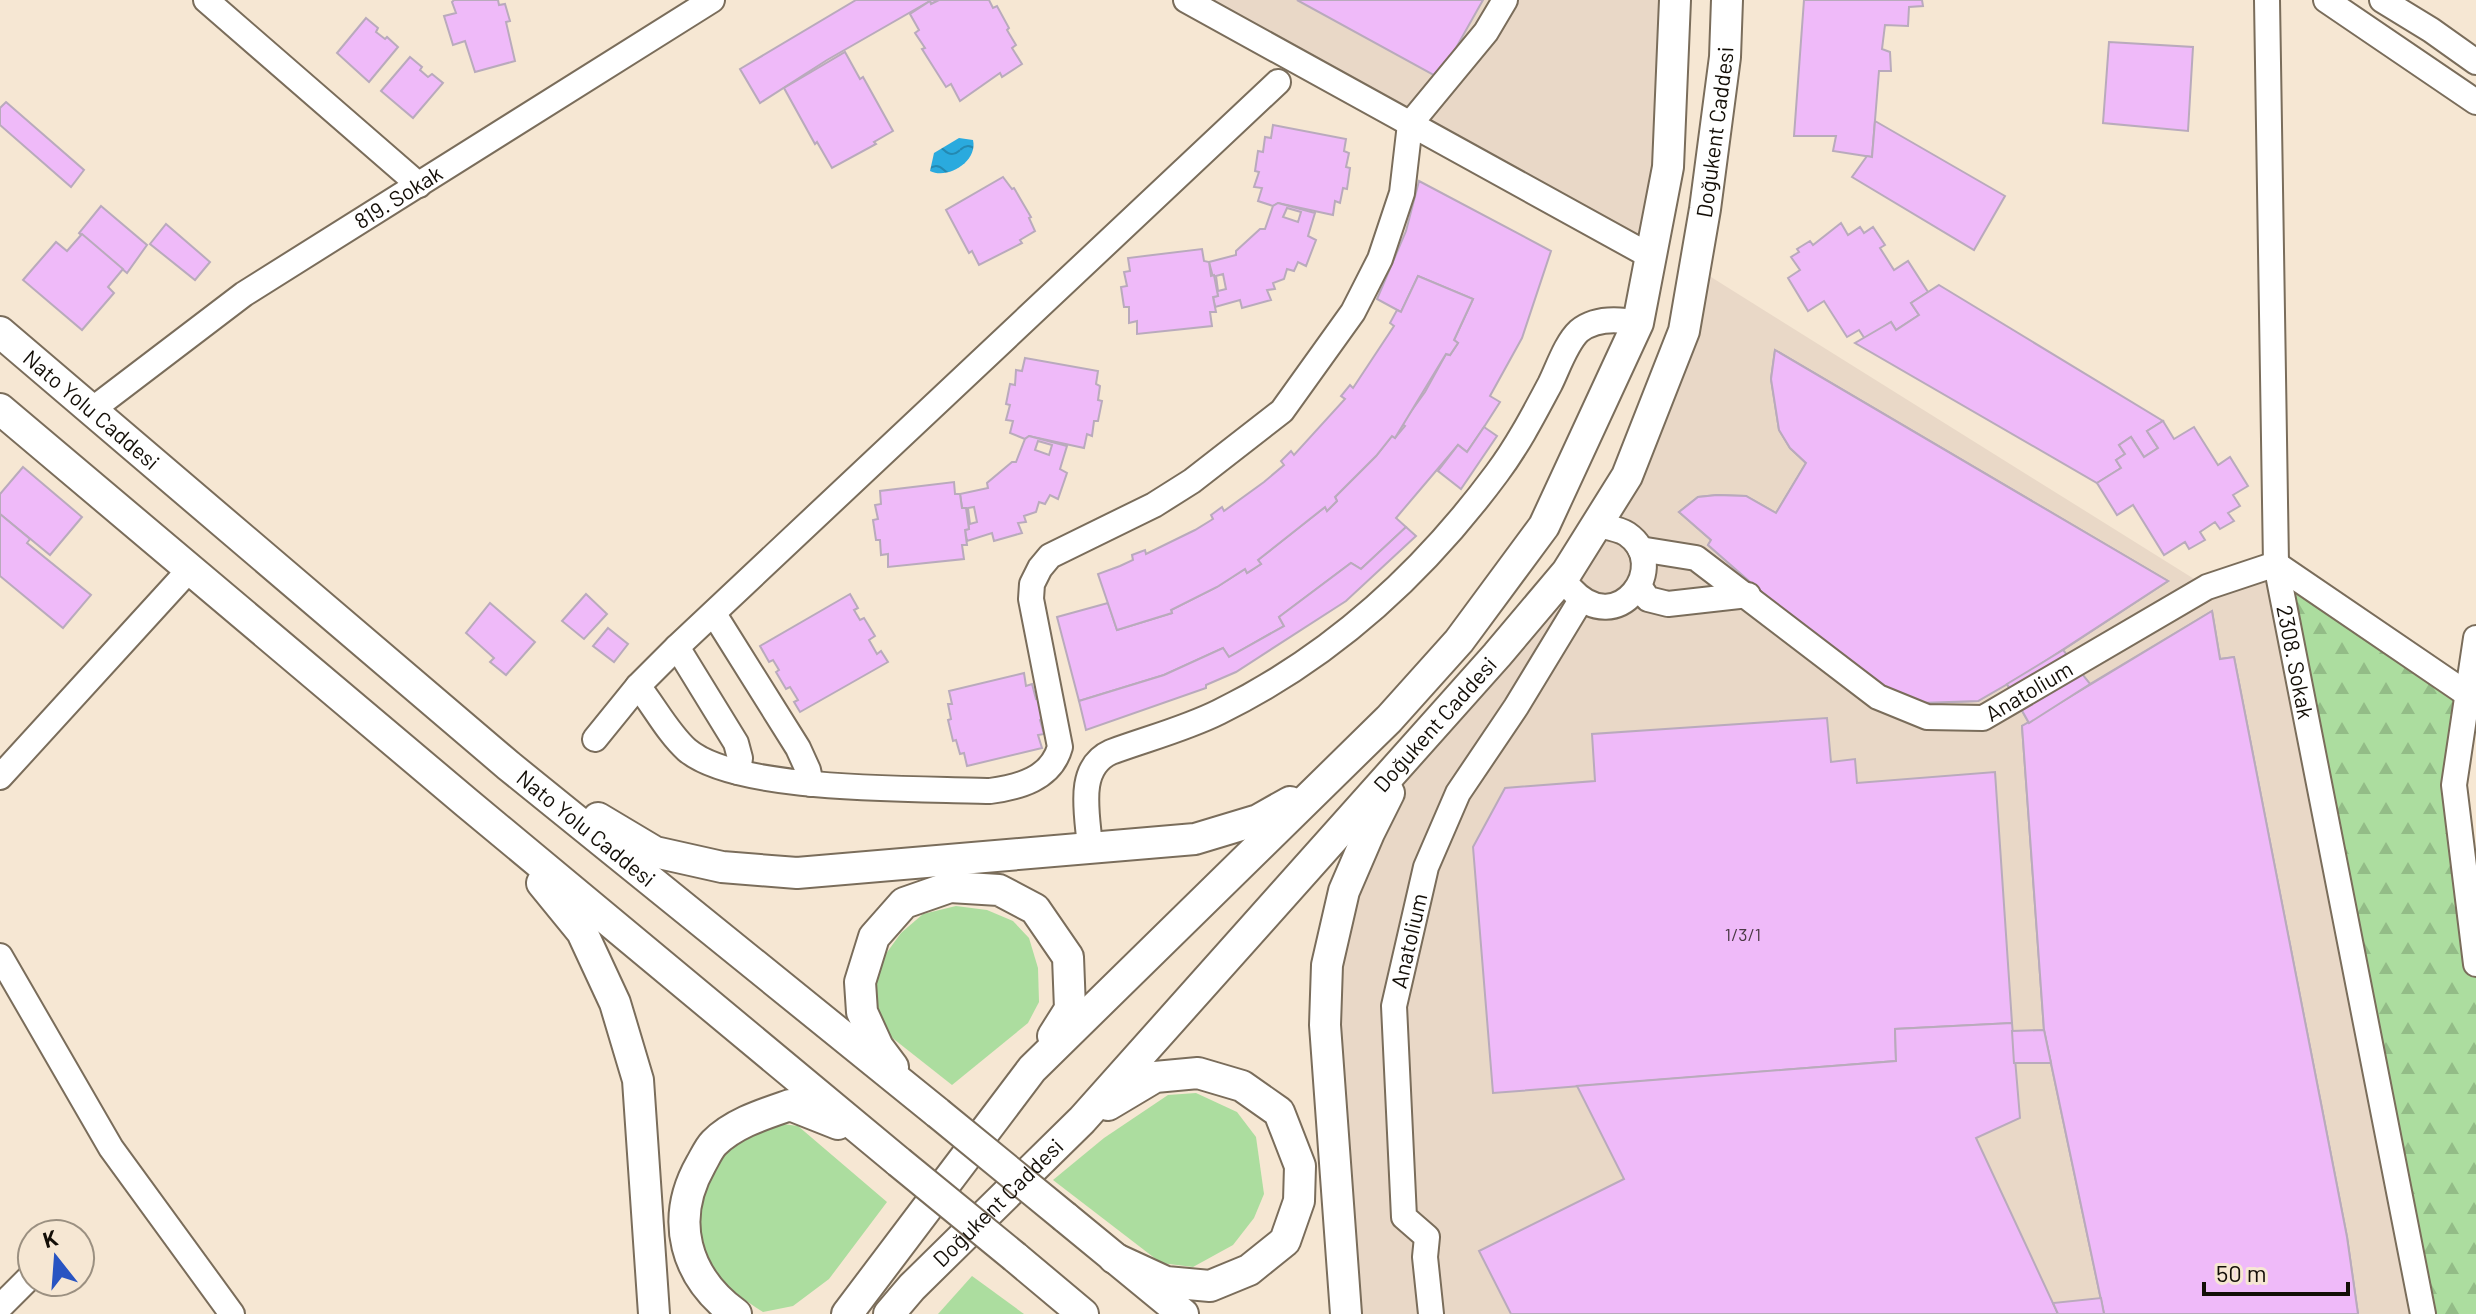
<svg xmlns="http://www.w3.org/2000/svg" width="2476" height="1314" viewBox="0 0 2476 1314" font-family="Barlow,sans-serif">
	<defs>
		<pattern id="forest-firs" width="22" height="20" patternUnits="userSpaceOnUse" patternTransform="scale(2)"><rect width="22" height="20" fill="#acdd9f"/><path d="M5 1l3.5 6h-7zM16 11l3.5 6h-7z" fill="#93bc87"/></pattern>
		<pattern id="water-waves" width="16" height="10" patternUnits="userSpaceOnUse" patternTransform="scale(2)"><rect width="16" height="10" fill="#2aaade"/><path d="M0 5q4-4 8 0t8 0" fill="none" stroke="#2389b2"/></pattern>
	</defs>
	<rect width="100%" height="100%" fill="#f6e7d3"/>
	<g fill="#e9d8c7">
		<polygon points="1186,0 1675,0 1650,256"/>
		<polygon points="1695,267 2207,587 2276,564 2423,1314 1346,1314 1327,965 1410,753 1627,476"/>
	</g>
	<g fill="#acdd9f">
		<polygon points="956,906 987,910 1013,921 1029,938 1038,968 1039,1002 1028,1023 952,1085 881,1029 874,981 885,955 901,933 923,914"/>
		<polygon points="1196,1093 1237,1112 1256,1137 1264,1194 1254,1218 1233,1245 1193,1267 1161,1263 1053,1180 1104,1138 1168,1095"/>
		<path d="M767,1122L798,1126L887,1202L829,1279L793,1306L763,1312C713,1280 673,1243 706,1181C711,1171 716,1155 724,1148C735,1137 753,1130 767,1122Z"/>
		<polygon points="972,1276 1024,1314 938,1314"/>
	</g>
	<polygon fill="url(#forest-firs)" points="2276,564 2467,694 2454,785 2476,964 2476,1314 2423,1314"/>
	<path fill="url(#water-waves)" d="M959,138L973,140C978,161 948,180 930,171L934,153Z"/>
	<g fill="#efbaf9" stroke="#b9aabc" stroke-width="2" fill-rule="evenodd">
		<polygon points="498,0 499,5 505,4 510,21 506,22 515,61 475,72 465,41 453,45 444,16 456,13 452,2 454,0"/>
		<polygon points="856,0 939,0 931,4 930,1 827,60 760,103 740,69"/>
		<polygon points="939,0 989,0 993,8 997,6 1009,28 1007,30 1016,45 1012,48 1022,64 1002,77 1000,73 960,101 951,84 946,87 922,49 925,48 915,33 919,30 910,14 930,1 931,4"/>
		<polygon points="1297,0 1483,0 1439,78"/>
		<polygon points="1804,0 1922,0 1923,6 1909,7 1908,26 1885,25 1882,49 1890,52 1891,71 1879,71 1872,157 1833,151 1836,136 1794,136"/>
		<polygon points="366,18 378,28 376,32 385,39 387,37 398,47 369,82 337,53"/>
		<polygon points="2109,42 2193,47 2188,131 2103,123"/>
		<polygon points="845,52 860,79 863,77 893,131 874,142 876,144 832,168 817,142 815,144 784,88"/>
		<polygon points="410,57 422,67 420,70 428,77 432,74 443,83 413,118 381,91"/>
		<polygon points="6,102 84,170 71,187 0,125 0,108"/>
		<polygon points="1875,121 2005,196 1974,250 1852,177 1867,156 1872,157"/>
		<polygon points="1273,125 1346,139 1344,151 1349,153 1346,167 1350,168 1347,189 1343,188 1340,203 1335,201 1333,215 1278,203 1273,206 1258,201 1262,188 1254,187 1259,172 1255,171 1258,151 1263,152 1265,137 1271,138"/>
		<polygon points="1003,177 1012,189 1014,188 1031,217 1029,218 1035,231 1020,240 1022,243 979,265 972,251 969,253 946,210"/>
		<polygon points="1419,181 1551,251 1522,338 1490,396 1500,402 1484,427 1467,452 1458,445 1396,518 1406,527 1361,569 1351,563 1279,617 1284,626 1229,657 1223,648 1164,675 1079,701 1057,617 1108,603 1117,630 1172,613 1171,610 1217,587 1245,569 1247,573 1261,564 1258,560 1325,507 1327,511 1337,501 1335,497 1376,456 1392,436 1395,438 1405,426 1402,424 1425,392 1446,354 1450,355 1458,343 1454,340 1473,299 1418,276 1401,312 1377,299 1406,231"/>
		<path d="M1278,203L1315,213L1308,236L1316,240L1306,266L1298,262L1294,271L1287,269L1284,279L1273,283L1275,289L1267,290L1271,300L1242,308L1240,300L1215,307L1213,297L1218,296L1209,262L1236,255V251L1260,229H1265L1273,206ZM1287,208L1301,212L1298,222L1283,217ZM1223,274L1226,289L1218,291L1216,276Z"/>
		<polygon points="101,206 147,245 127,273 79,233"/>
		<polygon points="1841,223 1848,235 1860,227 1864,233 1873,227 1885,245 1880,248 1894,270 1908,261 1928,292 1911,303 1919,315 1896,330 1891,322 1865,339 1859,330 1847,337 1824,301 1808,311 1788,278 1800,270 1791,257 1799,252 1797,249 1810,241 1813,245"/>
		<polygon points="166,224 210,262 195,280 150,244"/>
		<polygon points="82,234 123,269 108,287 114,293 82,330 23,280 56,242 67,251"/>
		<polygon points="1202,249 1204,261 1209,262 1211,276 1214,275 1218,296 1213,297 1216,312 1210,312 1212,326 1137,334 1137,321 1129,323 1129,307 1124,307 1121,287 1127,286 1124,272 1130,271 1128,258"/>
		<polygon points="1418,276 1473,299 1454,340 1458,343 1450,355 1446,354 1395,438 1392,436 1376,456 1335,497 1337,501 1327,511 1325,507 1258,560 1261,564 1247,573 1245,569 1217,587 1171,610 1172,613 1117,630 1098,574 1120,566 1133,560 1132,555 1145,550 1146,554 1195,530 1213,519 1211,515 1222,507 1224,511 1264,482 1284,465 1281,461 1291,451 1294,455 1345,399 1341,396 1350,385 1353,388 1394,326 1390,323 1397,310 1401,312"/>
		<polygon points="1939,285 2163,421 2147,431 2158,448 2144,457 2131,437 2119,445 2125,454 2116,460 2121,468 2097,483 1855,343 1891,322 1896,330 1919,315 1911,303"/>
		<polygon points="1775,350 2168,581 2063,650 2090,684 2212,611 2220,659 2234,657 2347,1237 2358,1314 2104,1314 2044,1030 2022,726 2029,723 2007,684 1978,701 1920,703 1881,692 1815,639 1708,545 1711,540 1679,512 1698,497 1717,495 1746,496 1776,513 1806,463 1790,448 1779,430 1771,379"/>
		<polygon points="1775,350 2168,581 2030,671 1978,701 1920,703 1881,692 1815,639 1708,545 1711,540 1679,512 1698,497 1717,495 1746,496 1776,513 1806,463 1790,448 1779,430 1771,379"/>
		<polygon points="1025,358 1098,371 1096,384 1100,386 1098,400 1102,401 1098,421 1094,421 1092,436 1087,434 1084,448 1029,436 1025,439 1010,433 1013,421 1006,420 1010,405 1006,404 1010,384 1015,385 1016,370 1022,371"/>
		<polygon points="2163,421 2174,439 2194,427 2218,465 2230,457 2248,486 2233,495 2240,506 2228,513 2234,521 2220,529 2215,522 2200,532 2205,540 2189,549 2185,542 2164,555 2133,505 2117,515 2097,483 2121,468 2116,460 2125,454 2119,445 2131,437 2144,457 2158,448 2147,431"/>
		<polygon points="1484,427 1497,436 1461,489 1438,471 1458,445 1467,452"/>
		<path d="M1029,436L1067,446L1060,469L1067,473L1058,499L1050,495L1045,504L1039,502L1036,512L1024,516L1026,522L1018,523L1022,533L994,541L992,533L967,541L965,530L969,529L966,508H962L960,494L988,488L987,483L1012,462H1016L1025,439ZM1038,441L1052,445L1049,455L1035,450ZM974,507L977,522L970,524L968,508Z"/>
		<polygon points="23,467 82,517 50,555 0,514 0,494"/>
		<polygon points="954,482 955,494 960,494 962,508 966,508 969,529 965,530 967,545 962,545 964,559 888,567 888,554 881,555 880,540 876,540 873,520 878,519 875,505 881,504 880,491"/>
		<polygon points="0,514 30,539 27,543 91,595 63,628 0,576"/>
		<polygon points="1406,527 1416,536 1346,601 1236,672 1206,685 1206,688 1086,730 1079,701 1164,675 1223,648 1229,657 1284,626 1279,617 1351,563 1361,569"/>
		<polygon points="586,594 607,614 584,639 562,621"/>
		<polygon points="850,594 858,608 854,610 860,620 864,618 875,636 869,640 877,654 881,651 888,662 800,712 794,702 798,700 790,687 786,689 776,672 779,670 773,660 769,662 760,646"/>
		<polygon points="490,603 535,642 506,675 490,662 494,658 466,633"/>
		<polygon points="2212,611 2220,659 2234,657 2347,1237 2358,1314 2104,1314 2044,1030 2022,726"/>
		<polygon points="608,628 628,644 614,662 593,646"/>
		<polygon points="2063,650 2090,684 2029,723 2007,684"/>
		<polygon points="1024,673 1026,686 1032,684 1036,699 1040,698 1044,718 1040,720 1044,734 1038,735 1042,748 967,766 964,753 960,754 956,740 953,741 948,720 951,719 948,704 952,704 949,691"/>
		<polygon points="1827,718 1831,762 1855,759 1857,783 1995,772 2012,1023 1895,1029 1896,1061 1493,1093 1473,847 1505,788 1595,781 1592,734"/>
		<polygon points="2012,1023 2020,1118 1976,1138 2058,1314 1511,1314 1479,1251 1624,1179 1577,1086 1896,1061 1895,1029"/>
		<polygon points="2044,1030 2051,1063 2014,1063 2012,1031"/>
		<polygon points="2101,1298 2104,1314 2058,1314 2053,1303"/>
	</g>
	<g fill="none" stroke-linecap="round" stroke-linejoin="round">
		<defs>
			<g id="minor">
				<polyline points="206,0 419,185"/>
				<polyline points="1186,0 1650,256"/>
				<path id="s1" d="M2267,0L2276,564L2423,1314"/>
				<polyline points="2326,0 2476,102"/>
				<polyline points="2382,0 2431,30 2476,62"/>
				<path id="s2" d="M93,409L244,294L712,0"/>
				<path id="s3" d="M1640,549L1696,558L1878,697L1927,717L1983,718L2207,587L2276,564L2467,694"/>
				<polyline points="1639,586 1648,599 1668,604 1748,595"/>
				<path d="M1571,589C1618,641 1672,565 1627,534C1620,529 1606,527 1597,525"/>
				<polyline points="714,614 798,748 808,770 811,784"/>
				<polyline points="2476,638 2454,785 2476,964"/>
				<polyline points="677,647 736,743 740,758 738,772"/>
				<path d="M638,686C654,706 668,733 687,750C738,793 920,788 990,791C1019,787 1051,779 1060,747L1031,599L1032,584L1040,568L1050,556L1154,505L1192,481L1282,411L1353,312L1380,259L1402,193L1410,124L1486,32L1505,0"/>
				<polyline points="595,739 638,686 677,647 1278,82"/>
				<polyline points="0,777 190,569"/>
				<path d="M1090,848C1088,816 1075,768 1111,752C1146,739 1185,729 1219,712C1331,657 1423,573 1497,473C1518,445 1534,414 1550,384C1558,368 1566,343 1579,331C1595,318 1619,319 1638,323"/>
				<polyline points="0,956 111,1148 232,1314"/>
				<polyline points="0,1307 32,1275"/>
				<path id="s4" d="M1431,1314L1425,1257L1427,1237L1404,1217L1394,1006L1426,867L1458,793L1516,707L1581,600"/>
			</g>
			<g id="major">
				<path id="s5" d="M0,332L509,766L938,1113"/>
				<polyline points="0,409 467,803 899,1162"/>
				<polyline points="598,818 655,852 722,867 797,873 1195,839 1258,820 1290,802"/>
				<polyline points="542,883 582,932 615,1003 638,1080 654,1314"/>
				<polyline points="893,1067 878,1047 862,1012 860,982 874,937 904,903 950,887 999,890 1035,909 1068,957 1070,1009 1053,1036"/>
				<polyline points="1108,1105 1155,1077 1198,1073 1242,1086 1279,1112 1300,1166 1299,1201 1285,1241 1249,1270 1210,1286 1166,1282 1114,1258"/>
				<polyline points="1065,1217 1183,1314"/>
				<polyline points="1015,1257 1083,1314"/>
				<path d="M736,1314C685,1277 669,1220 701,1164C705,1157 709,1148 714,1143C734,1123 764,1114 790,1105L838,1124"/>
				<polyline points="847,1314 1032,1069 1389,719 1459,641 1544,526 1638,323 1668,167 1675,0"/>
				<path id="s6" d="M889,1314L912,1287L1082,1120L1497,655L1567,572L1627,476L1684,331L1705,209L1725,57L1727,0"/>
				<polyline points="1346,1314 1325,1025 1327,965 1344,891 1369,833 1389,793"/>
			</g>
		</defs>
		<use href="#minor" stroke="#7a6d5b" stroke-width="28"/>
		<use href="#major" stroke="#7a6d5b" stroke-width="34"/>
		<use href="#minor" stroke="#fff" stroke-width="24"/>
		<use href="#major" stroke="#fff" stroke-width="30"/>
		<defs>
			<g id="major-bridge">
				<polyline points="938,1113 1065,1217"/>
				<polyline points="899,1162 1015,1257"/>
			</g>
		</defs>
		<use href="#major-bridge" stroke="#7a6d5b" stroke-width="34" stroke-linecap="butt"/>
		<use href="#major-bridge" stroke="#fff" stroke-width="30"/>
	</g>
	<g text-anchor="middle" stroke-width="6" stroke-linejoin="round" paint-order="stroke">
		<g font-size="18" fill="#4a3944">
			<text x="1743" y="941">1/3/1</text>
		</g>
		<g font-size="22" fill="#130e07" stroke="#f6e7d3">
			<text dy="8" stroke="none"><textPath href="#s6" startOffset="1476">Doğukent Caddesi</textPath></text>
			<text dy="8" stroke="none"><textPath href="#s2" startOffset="372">819. Sokak</textPath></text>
			<text dy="8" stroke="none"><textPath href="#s5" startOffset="120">Nato Yolu Caddesi</textPath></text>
			<text dy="8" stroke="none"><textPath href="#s1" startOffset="664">2308. Sokak</textPath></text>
			<text dy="8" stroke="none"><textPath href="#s3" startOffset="448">Anatolium</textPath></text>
			<text dy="8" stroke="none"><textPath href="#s6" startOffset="804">Doğukent Caddesi</textPath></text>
			<text dy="8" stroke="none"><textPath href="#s5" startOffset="768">Nato Yolu Caddesi</textPath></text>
			<text dy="8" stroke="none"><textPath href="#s4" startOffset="386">Anatolium</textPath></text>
			<text dy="8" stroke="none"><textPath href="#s6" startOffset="156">Doğukent Caddesi</textPath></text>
		</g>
	</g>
	<g transform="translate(56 1258) rotate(343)"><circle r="38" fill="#f6e7d3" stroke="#9b9081" stroke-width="2"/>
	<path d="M0-6L14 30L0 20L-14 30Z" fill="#2854c2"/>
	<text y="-12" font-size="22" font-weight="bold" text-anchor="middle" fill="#130e07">K</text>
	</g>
	<path d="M2204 1282v12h144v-12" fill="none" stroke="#130e07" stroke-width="4"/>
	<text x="2216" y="1282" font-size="24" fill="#130e07" stroke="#f6e7d3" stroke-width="6" paint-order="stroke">50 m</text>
</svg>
